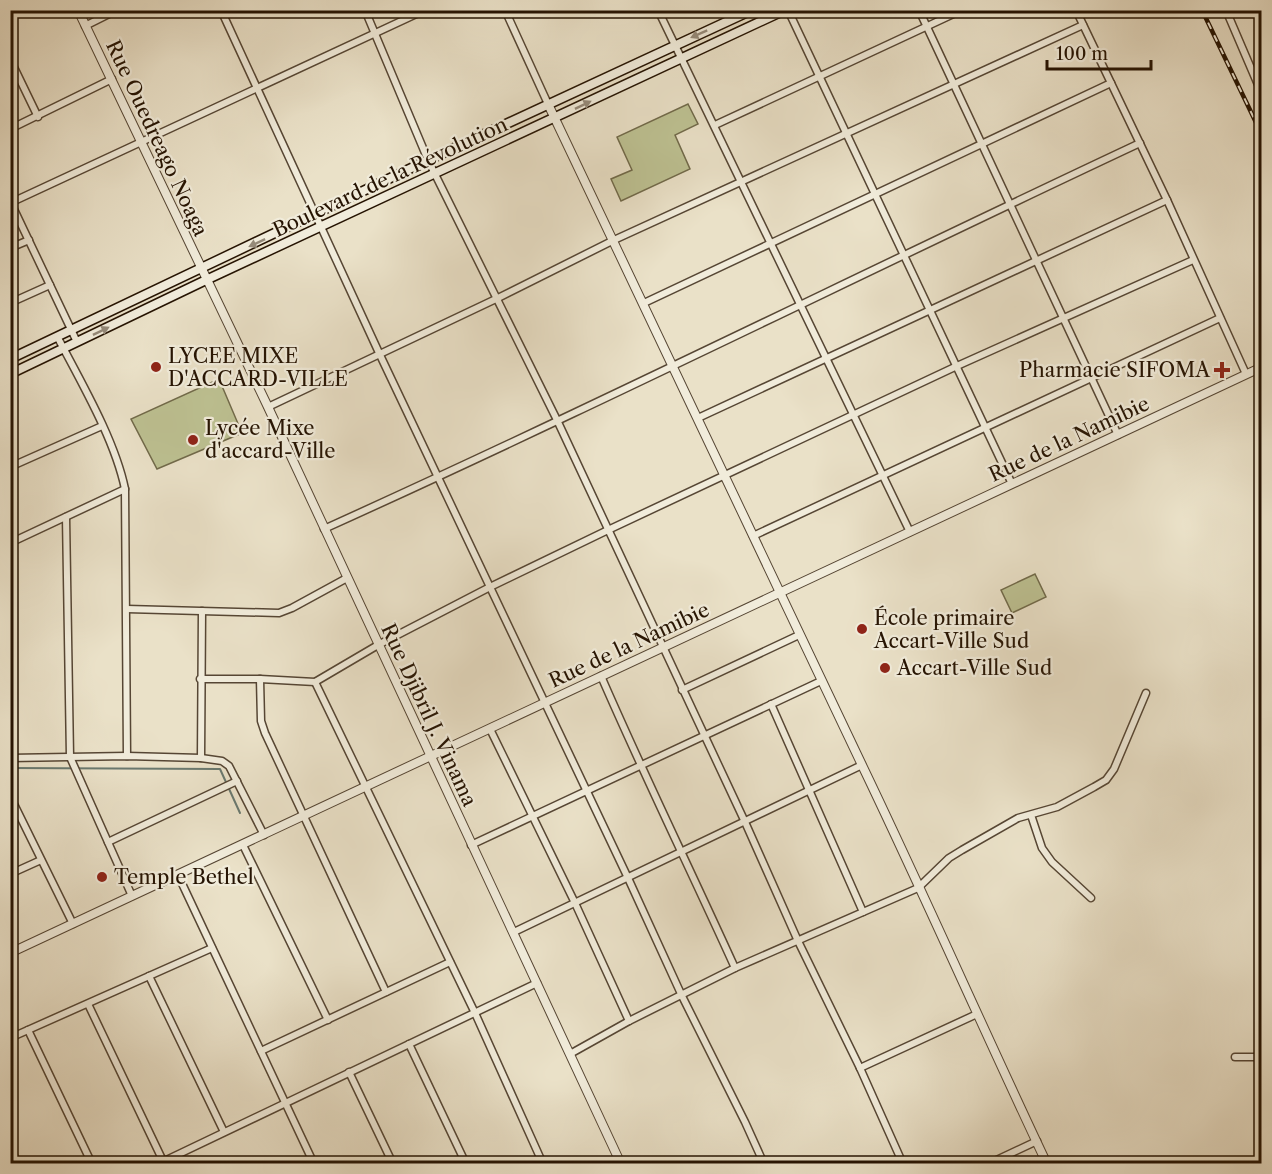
<svg xmlns="http://www.w3.org/2000/svg" width="1272" height="1174" viewBox="0 0 1272 1174" font-family="'Libre Caslon Text',serif">
	<rect width="100%" height="100%" fill="#eae1c8"/>
	<filter id="stains"><feTurbulence type="fractalNoise" baseFrequency=".00333" numOctaves="4"/><feColorMatrix values="0 0 0 0 .2 0 0 0 0 .09 0 0 0 0 .02 0 0 0 .5 -.17"/></filter>
	<radialGradient id="worn" r=".72"><stop offset=".6" stop-color="#630" stop-opacity="0"/><stop offset="1" stop-color="#630" stop-opacity=".3"/></radialGradient>
	<g fill="#bdc192" stroke="#716a4a" stroke-width="1.5">
		<polygon points="688,104 698,124 675,135 690,169 621,201 611,179 632,170 617,137"/>
		<polygon points="219,379 242,433 157,469 131,419"/>
		<polygon points="1035,574 1046,597 1012,613 1001,590"/>
	</g>
	<g fill="none" stroke-linecap="round" stroke-linejoin="round">
		<polyline stroke="#6a796f" stroke-width="2" points="10,768 220,769 240,813"/>
		<defs>
			<g id="minor">
				<polyline points="221,10 380,355 628,878 682,996 745,1122 764,1164"/>
				<polyline points="365,10 428,160 557,420 745,822 798,941 860,1068 903,1164"/>
				<polyline points="505,10 548,104"/>
				<polyline points="658,10 910,532"/>
				<polyline points="788,10 1012,484"/>
				<polyline points="919,10 1118,435"/>
				<polyline points="1076,10 1167,200 1246,374"/>
				<polyline points="1226,10 1262,94"/>
				<polyline points="85,26 117,10"/>
				<polyline points="10,59 38,117"/>
				<polyline points="715,125 962,10"/>
				<polyline points="10,129 112,79"/>
				<polyline points="10,203 425,10"/>
				<polyline points="11,203 77,342"/>
				<polyline points="10,248 29,240"/>
				<polyline points="10,303 50,285"/>
				<polyline points="644,303 1111,83"/>
				<path d="M58,338C81,382 115,440 125,489L127,756"/>
				<polyline points="268,407 498,298 614,240 1083,25"/>
				<polyline points="698,418 1167,200"/>
				<polyline points="10,467 102,426"/>
				<polyline points="66,517 70,757 132,896"/>
				<path d="M324,529C598,405 867,271 1140,143"/>
				<polyline points="753,536 1220,318"/>
				<polyline points="10,543 125,489"/>
				<polyline points="127,609 279,613 292,608 347,578"/>
				<path d="M601,676C644,775 691,871 735,968"/>
				<polyline points="200,679 260,679 315,682 378,645 490,587 608,530 957,366 1193,260"/>
				<polyline points="260,679 261,721 265,733 386,992"/>
				<polyline points="315,682 475,1013 543,1164"/>
				<polyline points="682,690 799,635"/>
				<polyline points="771,704 863,912"/>
				<polyline points="490,729 575,903 629,1021"/>
				<polyline points="10,758 127,756 201,758 222,761 229,766 264,835"/>
				<polyline points="201,758 202,611"/>
				<polyline points="10,796 73,924"/>
				<polyline points="1031,815 1042,848 1052,862 1091,898"/>
				<polyline points="108,842 237,781"/>
				<polyline points="243,845 328,1020"/>
				<polyline points="471,845 821,681"/>
				<polyline points="10,874 41,860"/>
				<polyline points="178,875 314,1164"/>
				<polyline points="514,932 862,765"/>
				<polyline points="149,976 224,1132"/>
				<polyline points="88,1004 163,1161"/>
				<polyline points="28,1030 92,1164"/>
				<polyline points="10,1038 212,948"/>
				<polyline points="409,1044 466,1164"/>
				<polyline points="261,1051 450,962"/>
				<polyline points="570,1054 629,1021 735,968 918,888 949,858 962,850 1018,818 1057,807 1094,787 1106,780 1114,769 1146,693"/>
				<polyline points="1235,1057 1262,1057"/>
				<polyline points="860,1068 977,1014"/>
				<polyline points="349,1072 393,1164"/>
				<polyline points="10,1148 18,1164"/>
				<polyline points="158,1164 537,983"/>
				<polyline points="988,1164 1037,1141"/>
			</g>
			<g id="tertiary">
				<polyline points="78,10 268,407 621,1164"/>
				<path d="M548,104C654,324 757,544 861,763C925,896 984,1031 1047,1164"/>
				<polyline points="10,953 1262,367"/>
			</g>
			<g id="secondary">
				<polyline points="10,359 424,162 752,10"/>
				<polyline points="10,374 206,280 785,10"/>
			</g>
		</defs>
		<use href="#minor" stroke="#564634" stroke-width="9"/>
		<use href="#tertiary" stroke="#564634" stroke-width="10"/>
		<use href="#secondary" stroke="#251302" stroke-width="11"/>
		<use href="#minor" stroke="#f1ecdb" stroke-width="6"/>
		<use href="#tertiary" stroke="#f1ecdb" stroke-width="8"/>
		<use href="#secondary" stroke="#f1ecdb" stroke-width="8"/>
		<defs>
			<polyline id="rail" points="1202,10 1262,135"/>
		</defs>
		<use href="#rail" stroke="#251302" stroke-width="4.5"/>
		<use href="#rail" stroke="#f1ecdb" stroke-width="2" stroke-dasharray="7" stroke-linecap="butt"/>
	</g>
	<defs><path id="oneway-solid" d="M-6-.8H1V-3.2L6.5 0L1 3.2V.8H-6Z" transform="scale(1.5)"/></defs>
	<g fill="#958a79">
		<use href="#oneway-solid" transform="translate(699 34) rotate(156)"/>
		<use href="#oneway-solid" transform="translate(583 105) rotate(-26)"/>
		<use href="#oneway-solid" transform="translate(257 243) rotate(155)"/>
		<use href="#oneway-solid" transform="translate(101 331) rotate(-26)"/>
	</g>
	<g fill="#8f2418" stroke="#f1ecdb" stroke-width="2">
		<circle cx="156" cy="367" r="6"/>
		<path d="M1219 361h6v6h6v6h-6v6h-6v-6h-6v-6h6z"/>
		<circle cx="193" cy="440" r="6"/>
		<circle cx="862" cy="629" r="6"/>
		<circle cx="885" cy="668" r="6"/>
		<circle cx="102" cy="877" r="6"/>
	</g>
	<g text-anchor="middle" stroke-width="4.5" stroke-linejoin="round" paint-order="stroke">
		<g font-size="20" fill="#251302" stroke="#f1ecdb">
			<text transform="translate(157 138) rotate(65)" y="7">Rue Ouedreago Noaga</text>
			<text transform="translate(390 177) rotate(-25)" y="7">Boulevard de la Révolution</text>
			<text transform="translate(1069 439) rotate(-25)" y="7">Rue de la Namibie</text>
			<text transform="translate(629 645) rotate(-25)" y="7">Rue de la Namibie</text>
			<text transform="translate(429 715) rotate(65)" y="7">Rue Djibril J. Vinama</text>
		</g>
		<g font-size="20" fill="#251302" stroke="#f1ecdb" text-anchor="start">
			<text x="168" y="363">LYCEE MIXE<tspan x="168" dy="23">D'ACCARD-VILLE</tspan></text>
			<text x="1210" y="377" text-anchor="end">Pharmacie SIFOMA</text>
			<text x="205" y="435">Lycée Mixe<tspan x="205" dy="23">d'accard-Ville</tspan></text>
			<text x="874" y="625">École primaire<tspan x="874" dy="23">Accart-Ville Sud</tspan></text>
			<text x="897" y="675">Accart-Ville Sud</text>
			<text x="114" y="884">Temple Bethel</text>
		</g>
	</g>
	<rect width="1272" height="1174" fill="none" stroke="#eae1c8" stroke-width="36"/>
	<rect x="12" y="12" width="1248" height="1150" fill="none" stroke="#251302" stroke-width="3"/>
	<rect x="18" y="18" width="1236" height="1138" fill="none" stroke="#251302" stroke-width="1.5"/>
	<path d="M1047 60v9h104v-9" fill="none" stroke="#251302" stroke-width="3"/>
	<text x="1056" y="60" font-size="18" fill="#251302" stroke="#f1ecdb" stroke-width="4.5" paint-order="stroke">100 m</text>
	<rect width="100%" height="100%" filter="url(#stains)"/>
	<rect width="100%" height="100%" fill="url(#worn)"/>
</svg>
